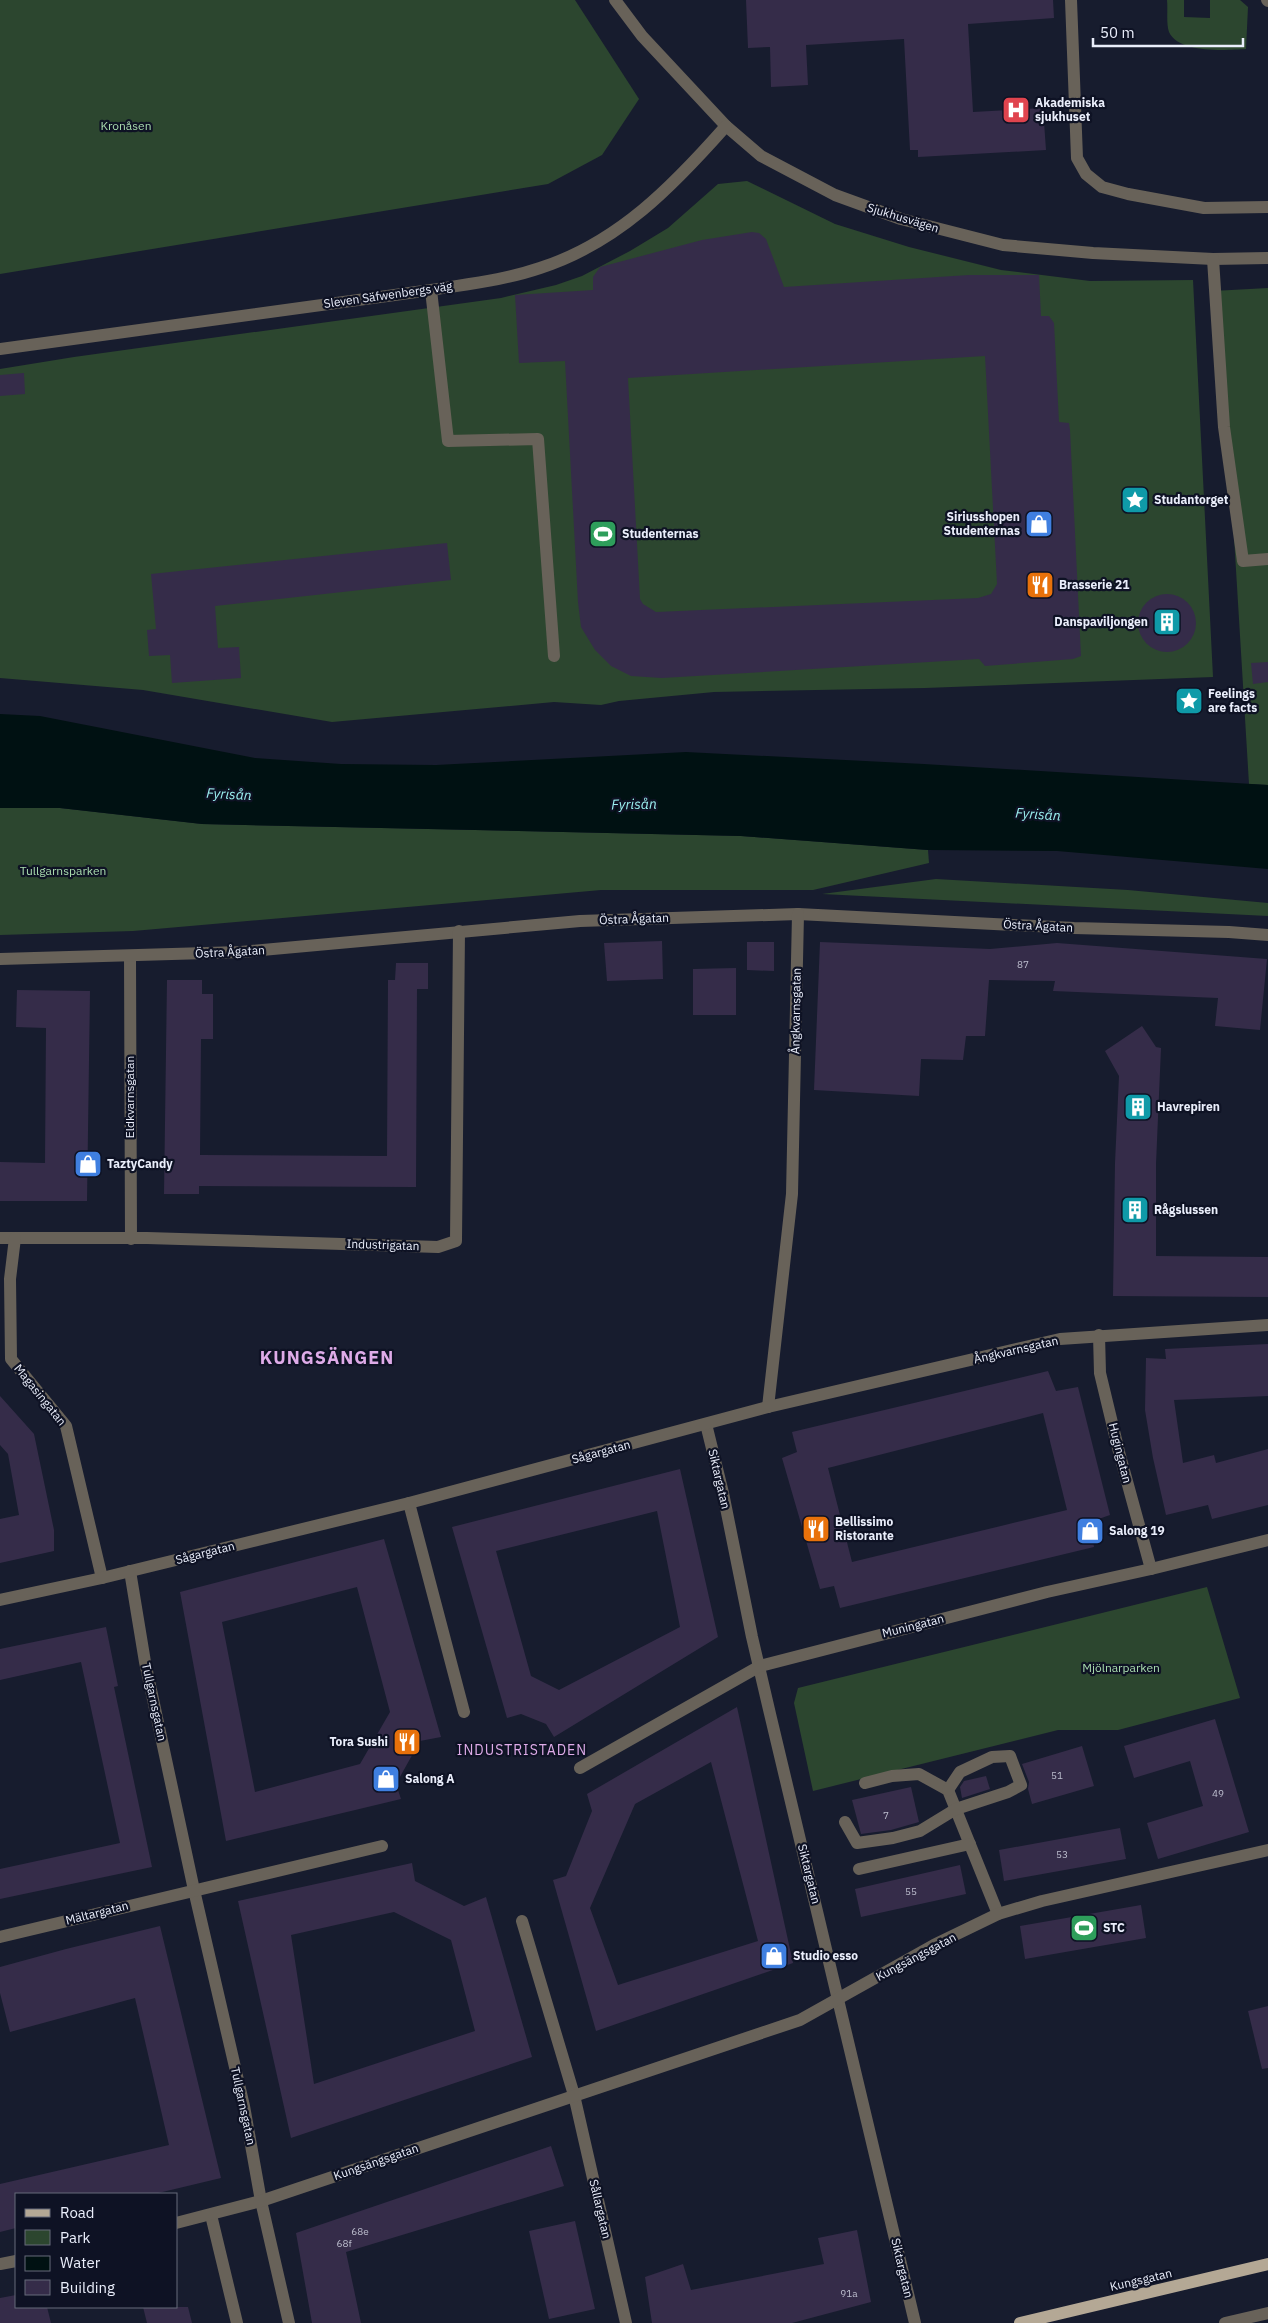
<svg xmlns="http://www.w3.org/2000/svg" width="1268" height="2323" viewBox="0 0 1268 2323" font-family="'IBM Plex Sans',sans-serif">
	<rect width="100%" height="100%" fill="#171c2e"/>
	<g fill="#2c462f">
		<polygon points="0,0 575,0 639,99 602,155 548,184 0,274"/>
		<path d="M1167,0H1184V17L1210,18V0H1240L1248,7L1246,49C1227,50 1179,54 1169,32C1166,24 1168,9 1167,0Z"/>
		<polygon points="747,181 835,224 909,247 1001,270 1090,281 1193,280 1213,677 925,688 714,692 619,701 601,705 554,702 332,722 143,690 0,678 0,369 74,357 501,298 556,285 582,276 630,251 668,228 718,184"/>
		<polygon points="1268,288 1268,785 1249,784 1222,339 1213,291"/>
		<polygon points="0,808 60,808 202,824 741,836 928,850 929,863 813,890 601,890 133,931 0,935"/>
		<polygon points="936,879 1128,890 1268,903 1268,916 822,894"/>
		<polygon points="1207,1587 1240,1698 1118,1730 1058,1730 813,1791 794,1703 798,1688"/>
	</g>
	<polygon fill="#001112" points="0,714 40,716 255,758 341,764 436,765 686,752 924,764 1268,785 1268,869 1057,851 928,850 741,836 202,824 60,808 0,808"/>
	<g fill="#352c49" fill-rule="evenodd">
		<polygon points="746,0 1053,0 1054,18 968,24 973,112 1043,108 1046,150 918,157 918,150 910,150 904,39 806,45 808,85 771,87 770,47 748,48"/>
		<path d="M752,232L759,233L766,239L784,287L969,275H1039L1041,316H1049L1054,323L1059,422L1069,423L1070,430L1081,656L1073,659L985,666L979,659L662,678L631,676L611,666L595,650L581,627L578,602L565,361L519,363L515,295L593,290V277L600,267L702,240ZM985,356L997,584L991,594L978,598L656,612L643,604L640,599L628,378Z"/>
		<polygon points="24,373 25,394 0,396 0,375"/>
		<polygon points="447,543 451,580 215,606 218,648 239,647 241,678 172,683 170,655 149,656 147,630 156,629 151,574"/>
		<circle cx="1167" cy="623" r="29"/>
		<polygon points="1268,662 1268,682 1253,684 1251,663"/>
		<polygon points="662,941 663,979 607,981 604,943"/>
		<polygon points="747,942 774,942 774,971 747,970"/>
		<polygon points="820,942 990,949 1057,943 1267,959 1260,1030 1215,1026 1218,998 1053,991 1055,981 989,980 985,1036 966,1036 963,1060 921,1059 919,1096 814,1090"/>
		<polygon points="396,963 428,963 428,989 417,989 416,1187 199,1186 199,1194 164,1194 167,980 202,980 202,994 213,994 213,1039 201,1039 200,1155 387,1156 388,980 395,980"/>
		<polygon points="736,968 736,1015 693,1015 693,969"/>
		<polygon points="17,990 90,991 87,1201 0,1201 0,1162 45,1163 46,1028 16,1027"/>
		<polygon points="1142,1026 1156,1047 1161,1048 1156,1164 1156,1256 1268,1257 1268,1297 1113,1296 1115,1163 1119,1076 1105,1051"/>
		<polygon points="1268,1344 1268,1396 1174,1400 1183,1463 1214,1455 1216,1463 1268,1449 1268,1505 1212,1519 1208,1505 1166,1515 1153,1458 1145,1410 1146,1358 1166,1359 1165,1349"/>
		<path d="M1048,1371L1056,1391L1078,1387L1110,1515L1090,1522L1094,1547L840,1608L834,1586L820,1589L782,1458L797,1452L792,1432ZM1043,1413L1067,1510L852,1562L828,1468Z"/>
		<polygon points="0,1396 34,1434 54,1530 54,1551 0,1563 0,1519 19,1515 8,1454 0,1445"/>
		<path d="M680,1469L718,1637L554,1737L546,1724L521,1714L507,1718L452,1527ZM657,1511L680,1627L559,1690L531,1676L496,1551Z"/>
		<path d="M384,1539L441,1737L420,1741L396,1784L401,1799L226,1841L180,1592ZM357,1587L390,1712L360,1764L255,1792L222,1622Z"/>
		<polygon points="106,1627 118,1686 114,1687 152,1867 0,1899 0,1869 120,1843 81,1662 0,1680 0,1649"/>
		<path d="M737,1707L793,1963L596,2031L553,1880L566,1876L592,1811L587,1794ZM711,1762L758,1941L618,1985L590,1908L635,1804Z"/>
		<polygon points="1215,1719 1249,1832 1158,1859 1147,1823 1203,1806 1190,1761 1134,1778 1124,1746"/>
		<polygon points="1082,1746 1094,1786 1032,1804 1028,1789 1029,1782 1022,1764"/>
		<polygon points="986,1776 990,1789 962,1798 960,1787 964,1781"/>
		<polygon points="911,1787 919,1822 891,1830 861,1834 852,1800"/>
		<polygon points="1120,1828 1126,1859 1004,1881 999,1850"/>
		<path d="M412,1863L415,1881L464,1906L486,1897L532,2057L291,2138L238,1901ZM394,1912L451,1940L475,2031L314,2084L291,1935Z"/>
		<polygon points="960,1865 966,1894 861,1917 855,1889"/>
		<polygon points="1141,1905 1146,1938 1025,1959 1020,1926"/>
		<polygon points="160,1926 221,2178 154,2194 16,2194 16,2228 0,2232 0,2184 169,2145 135,1998 10,2032 0,1993 0,1967 66,1949"/>
		<polygon points="1268,2006 1268,2068 1262,2069 1248,2011"/>
		<polygon points="551,2146 564,2186 346,2252 361,2323 312,2323 296,2233"/>
		<polygon points="575,2221 595,2309 549,2319 529,2231"/>
		<polygon points="857,2230 871,2302 792,2323 652,2323 645,2277 683,2264 691,2290 824,2264 818,2238"/>
		<polygon points="16,2295 16,2307 47,2307 51,2323 0,2323 0,2298"/>
		<polygon points="143,2307 188,2307 192,2323 147,2323"/>
	</g>
	<g fill="none" stroke-linecap="round" stroke-linejoin="round">
		<g stroke="#686259" stroke-width="12">
			<polyline points="615,0 642,36 726,126 761,156 835,195 901,219 1003,245 1093,253 1213,259 1268,258"/>
			<polyline points="1071,0 1077,158 1086,174 1102,187 1128,194 1204,208 1268,207"/>
			<polyline points="1267,0 1268,1"/>
			<polyline points="1213,259 1224,427 1243,561 1268,559"/>
			<polyline points="431,290 448,441 538,439 554,656"/>
			<path d="M0,349L431,290C467,284 505,280 540,268C618,243 673,186 726,126"/>
			<polyline points="130,956 131,1239"/>
			<polyline points="0,959 241,952 580,921 798,914 1074,928 1229,932 1268,935"/>
			<polyline points="0,1238 147,1238 438,1247 456,1241 459,931"/>
			<polyline points="15,1238 10,1279 11,1359 66,1426 102,1578"/>
			<polyline points="1099,1335 1100,1373 1119,1452 1151,1569"/>
			<polyline points="768,1407 792,1194 798,914"/>
			<polyline points="706,1424 723,1493 752,1637 771,1718 915,2323"/>
			<polyline points="409,1503 464,1712"/>
			<polyline points="130,1571 145,1662 194,1890 244,2106 261,2201 289,2323"/>
			<polyline points="0,1600 102,1578 409,1503 768,1407 1060,1339 1268,1325"/>
			<polyline points="580,1768 760,1666 1047,1592 1151,1569 1268,1540"/>
			<polyline points="865,1783 892,1776 919,1774 948,1790 998,1914"/>
			<polyline points="845,1822 857,1843 893,1838 920,1831 956,1809 1008,1792 1021,1785 1010,1756 992,1757 960,1772 948,1790"/>
			<polyline points="859,1869 970,1844"/>
			<polyline points="522,1921 574,2095 626,2323"/>
			<polyline points="0,1937 382,1846"/>
			<polyline points="211,2215 237,2323"/>
			<polyline points="176,2223 261,2201 800,2020 934,1945 998,1914 1042,1901 1268,1850"/>
			<polyline points="0,2264 16,2261"/>
			<polyline points="1225,2323 1268,2313"/>
		</g>
		<polyline stroke="#b4a895" stroke-width="12" points="1020,2323 1268,2264"/>
	</g>
	<defs>
		<symbol id="hospital-square" viewBox="-11 -11 22 22"><rect x="-9" y="-9" width="18" height="18" rx="4" fill="#e0444e" stroke="#0e1224"/><path d="M-5-5h3v3.5h4V-5h3V5h-3V1.5h-4V5h-3Z" fill="#fff"/></symbol>
		<symbol id="sight-square" viewBox="-11 -11 22 22"><rect x="-9" y="-9" width="18" height="18" rx="4" fill="#0f9aa8" stroke="#0e1224"/><path d="M0-6L1.8-2.2L6-1.7L2.9 1.2L3.7 5.4L0 3.3L-3.7 5.4L-2.9 1.2L-6-1.7L-1.8-2.2Z" fill="#fff"/></symbol>
		<symbol id="shop-square" viewBox="-11 -11 22 22"><rect x="-9" y="-9" width="18" height="18" rx="4" fill="#3f7fe0" stroke="#0e1224"/><path d="M-5-2.5h2.3a2.7 3.5 0 0 1 5.4 0H5L5.5 6h-11ZM-1.5-2.5h3a1.5 2.3 0 0 0-3 0Z" fill="#fff"/></symbol>
		<symbol id="stadium-square" viewBox="-11 -11 22 22"><rect x="-9" y="-9" width="18" height="18" rx="4" fill="#2e9e5b" stroke="#0e1224"/><path d="M0-5a6.5 5 0 1 0 0 10a6.5 5 0 1 0 0-10ZM-3.5-1.8h7v3.6h-7Z" fill="#fff"/></symbol>
		<symbol id="restaurant-square" viewBox="-11 -11 22 22"><rect x="-9" y="-9" width="18" height="18" rx="4" fill="#e8710a" stroke="#0e1224"/><path d="M-5-6h1v4h1v-4h1v4h1v-4h1v5L-1.5 .5V6h-2V.5L-5-1ZM5-6V6H3V1.5H1.5Q1.5-4 5-6Z" fill="#fff"/></symbol>
		<symbol id="building-square" viewBox="-11 -11 22 22"><rect x="-9" y="-9" width="18" height="18" rx="4" fill="#0f9aa8" stroke="#0e1224"/><path d="M-4-6H4V6H1V3H-1V6H-4ZM-2.5-4.3h1.7v1.8h-1.7ZM.8-4.3h1.7v1.8H.8ZM-2.5-1h1.7V.8h-1.7ZM.8-1h1.7V.8H.8Z" fill="#fff"/></symbol>
	</defs>
	<g fill-rule="evenodd">
		<use href="#hospital-square" x="1000" y="94" width="32" height="32"/>
		<use href="#sight-square" x="1119" y="484" width="32" height="32"/>
		<use href="#shop-square" x="1023" y="508" width="32" height="32"/>
		<use href="#stadium-square" x="587" y="518" width="32" height="32"/>
		<use href="#restaurant-square" x="1024" y="569" width="32" height="32"/>
		<use href="#building-square" x="1151" y="606" width="32" height="32"/>
		<use href="#sight-square" x="1173" y="685" width="32" height="32"/>
		<use href="#building-square" x="1122" y="1091" width="32" height="32"/>
		<use href="#shop-square" x="72" y="1148" width="32" height="32"/>
		<use href="#building-square" x="1119" y="1194" width="32" height="32"/>
		<use href="#restaurant-square" x="800" y="1513" width="32" height="32"/>
		<use href="#shop-square" x="1074" y="1515" width="32" height="32"/>
		<use href="#restaurant-square" x="391" y="1726" width="32" height="32"/>
		<use href="#shop-square" x="370" y="1763" width="32" height="32"/>
		<use href="#stadium-square" x="1068" y="1912" width="32" height="32"/>
		<use href="#shop-square" x="758" y="1940" width="32" height="32"/>
	</g>
	<g text-anchor="middle" stroke-width="4.5" stroke-linejoin="round" paint-order="stroke">
		<g font-size="10" fill="#bdbece">
			<text x="1023" y="968">87</text>
			<text x="1057" y="1779">51</text>
			<text x="1218" y="1797">49</text>
			<text x="886" y="1819">7</text>
			<text x="1062" y="1858">53</text>
			<text x="911" y="1895">55</text>
			<text x="360" y="2235">68e</text>
			<text x="344" y="2247">68f</text>
			<text x="849" y="2297">91a</text>
		</g>
		<g font-size="12" font-weight="bold" fill="#eaeefb" stroke="#0e1224" text-anchor="start">
			<text x="1035" y="107">Akademiska<tspan x="1035" dy="14">sjukhuset</tspan></text>
			<text x="1154" y="504">Studantorget</text>
			<text x="1020" y="521" text-anchor="end">Siriusshopen<tspan x="1020" dy="14">Studenternas</tspan></text>
			<text x="622" y="538">Studenternas</text>
			<text x="1059" y="589">Brasserie 21</text>
			<text x="1148" y="626" text-anchor="end">Danspaviljongen</text>
			<text x="1208" y="698">Feelings<tspan x="1208" dy="14">are facts</tspan></text>
			<text x="1157" y="1111">Havrepiren</text>
			<text x="107" y="1168">TaztyCandy</text>
			<text x="1154" y="1214">Rågslussen</text>
			<text x="835" y="1526">Bellissimo<tspan x="835" dy="14">Ristorante</tspan></text>
			<text x="1109" y="1535">Salong 19</text>
			<text x="388" y="1746" text-anchor="end">Tora Sushi</text>
			<text x="405" y="1783">Salong A</text>
			<text x="1103" y="1932">STC</text>
			<text x="793" y="1960">Studio esso</text>
		</g>
		<g font-size="12" fill="#abddb0" stroke="#0e1224">
			<text x="126" y="130">Kronåsen</text>
			<text x="63" y="875">Tullgarnsparken</text>
			<text x="1121" y="1672">Mjölnarparken</text>
		</g>
		<g font-size="12" fill="#eaeefb" stroke="#0e1224">
			<text transform="translate(903 218) rotate(17)" y="4">Sjukhusvägen</text>
			<text transform="translate(388 295) rotate(-8)" y="4">Sleven Säfwenbergs väg</text>
			<text transform="translate(634 919) rotate(-2)" y="4">Östra Ågatan</text>
			<text transform="translate(1038 926) rotate(3)" y="4">Östra Ågatan</text>
			<text transform="translate(230 952) rotate(-3)" y="4">Östra Ågatan</text>
			<text transform="translate(796 1011) rotate(-89)" y="4">Ångkvarnsgatan</text>
			<text transform="translate(130 1097) rotate(-90)" y="4">Eldkvarnsgatan</text>
			<text transform="translate(383 1245) rotate(2)" y="4">Industrigatan</text>
			<text transform="translate(1016 1350) rotate(-13)" y="4">Ångkvarnsgatan</text>
			<text transform="translate(40 1395) rotate(51)" y="4">Magasingatan</text>
			<text transform="translate(601 1452) rotate(-15)" y="4">Sågargatan</text>
			<text transform="translate(1120 1453) rotate(76)" y="4">Hugingatan</text>
			<text transform="translate(719 1479) rotate(77)" y="4">Siktargatan</text>
			<text transform="translate(205 1553) rotate(-14)" y="4">Sågargatan</text>
			<text transform="translate(913 1626) rotate(-14)" y="4">Muningatan</text>
			<text transform="translate(154 1702) rotate(78)" y="4">Tullgarnsgatan</text>
			<text transform="translate(809 1874) rotate(76)" y="4">Siktargatan</text>
			<text transform="translate(97 1913) rotate(-14)" y="4">Mältargatan</text>
			<text transform="translate(916 1957) rotate(-28)" y="4">Kungsängsgatan</text>
			<text transform="translate(243 2106) rotate(78)" y="4">Tullgarnsgatan</text>
			<text transform="translate(376 2162) rotate(-19)" y="4">Kungsängsgatan</text>
			<text transform="translate(600 2209) rotate(77)" y="4">Sållargatan</text>
			<text transform="translate(902 2268) rotate(77)" y="4">Siktargatan</text>
			<text transform="translate(1141 2280) rotate(-13)" y="4">Kungsgatan</text>
		</g>
		<g font-size="14" font-style="italic" fill="#9cf0f1" stroke="#0e1224">
			<text transform="translate(229 794) rotate(3)" y="5">Fyrisån</text>
			<text transform="translate(634 804) rotate(-1)" y="5">Fyrisån</text>
			<text transform="translate(1038 814) rotate(4)" y="5">Fyrisån</text>
		</g>
		<g font-size="14" letter-spacing="1" fill="#deabe8" stroke="#0e1224">
			<text x="522" y="1755">INDUSTRISTADEN</text>
		</g>
		<g font-size="18" font-weight="bold" letter-spacing="1" fill="#deabe8" stroke="#0e1224">
			<text x="327" y="1364">KUNGSÄNGEN</text>
		</g>
	</g>
	<rect x="15" y="2193" width="162" height="115" fill="#0e1224" stroke="#666a7a"/>
	<rect x="25" y="2209" width="25" height="8" fill="#b4a895" stroke="#666a7a"/>
	<text x="60" y="2218" font-size="15" fill="#eaeefb">Road</text>
	<rect x="25" y="2230" width="25" height="15" fill="#2c462f" stroke="#666a7a"/>
	<text x="60" y="2243" font-size="15" fill="#eaeefb">Park</text>
	<rect x="25" y="2256" width="25" height="15" fill="#001112" stroke="#666a7a"/>
	<text x="60" y="2268" font-size="15" fill="#eaeefb">Water</text>
	<rect x="25" y="2280" width="25" height="15" fill="#352c49" stroke="#666a7a"/>
	<text x="60" y="2293" font-size="15" fill="#eaeefb">Building</text>
	<path d="M1093 38v8h150v-8" fill="none" stroke="#eaeefb" stroke-width="2.5"/>
	<text x="1100" y="38" font-size="15" fill="#eaeefb" stroke="#0e1224" stroke-width="4" paint-order="stroke">50 m</text>
</svg>
